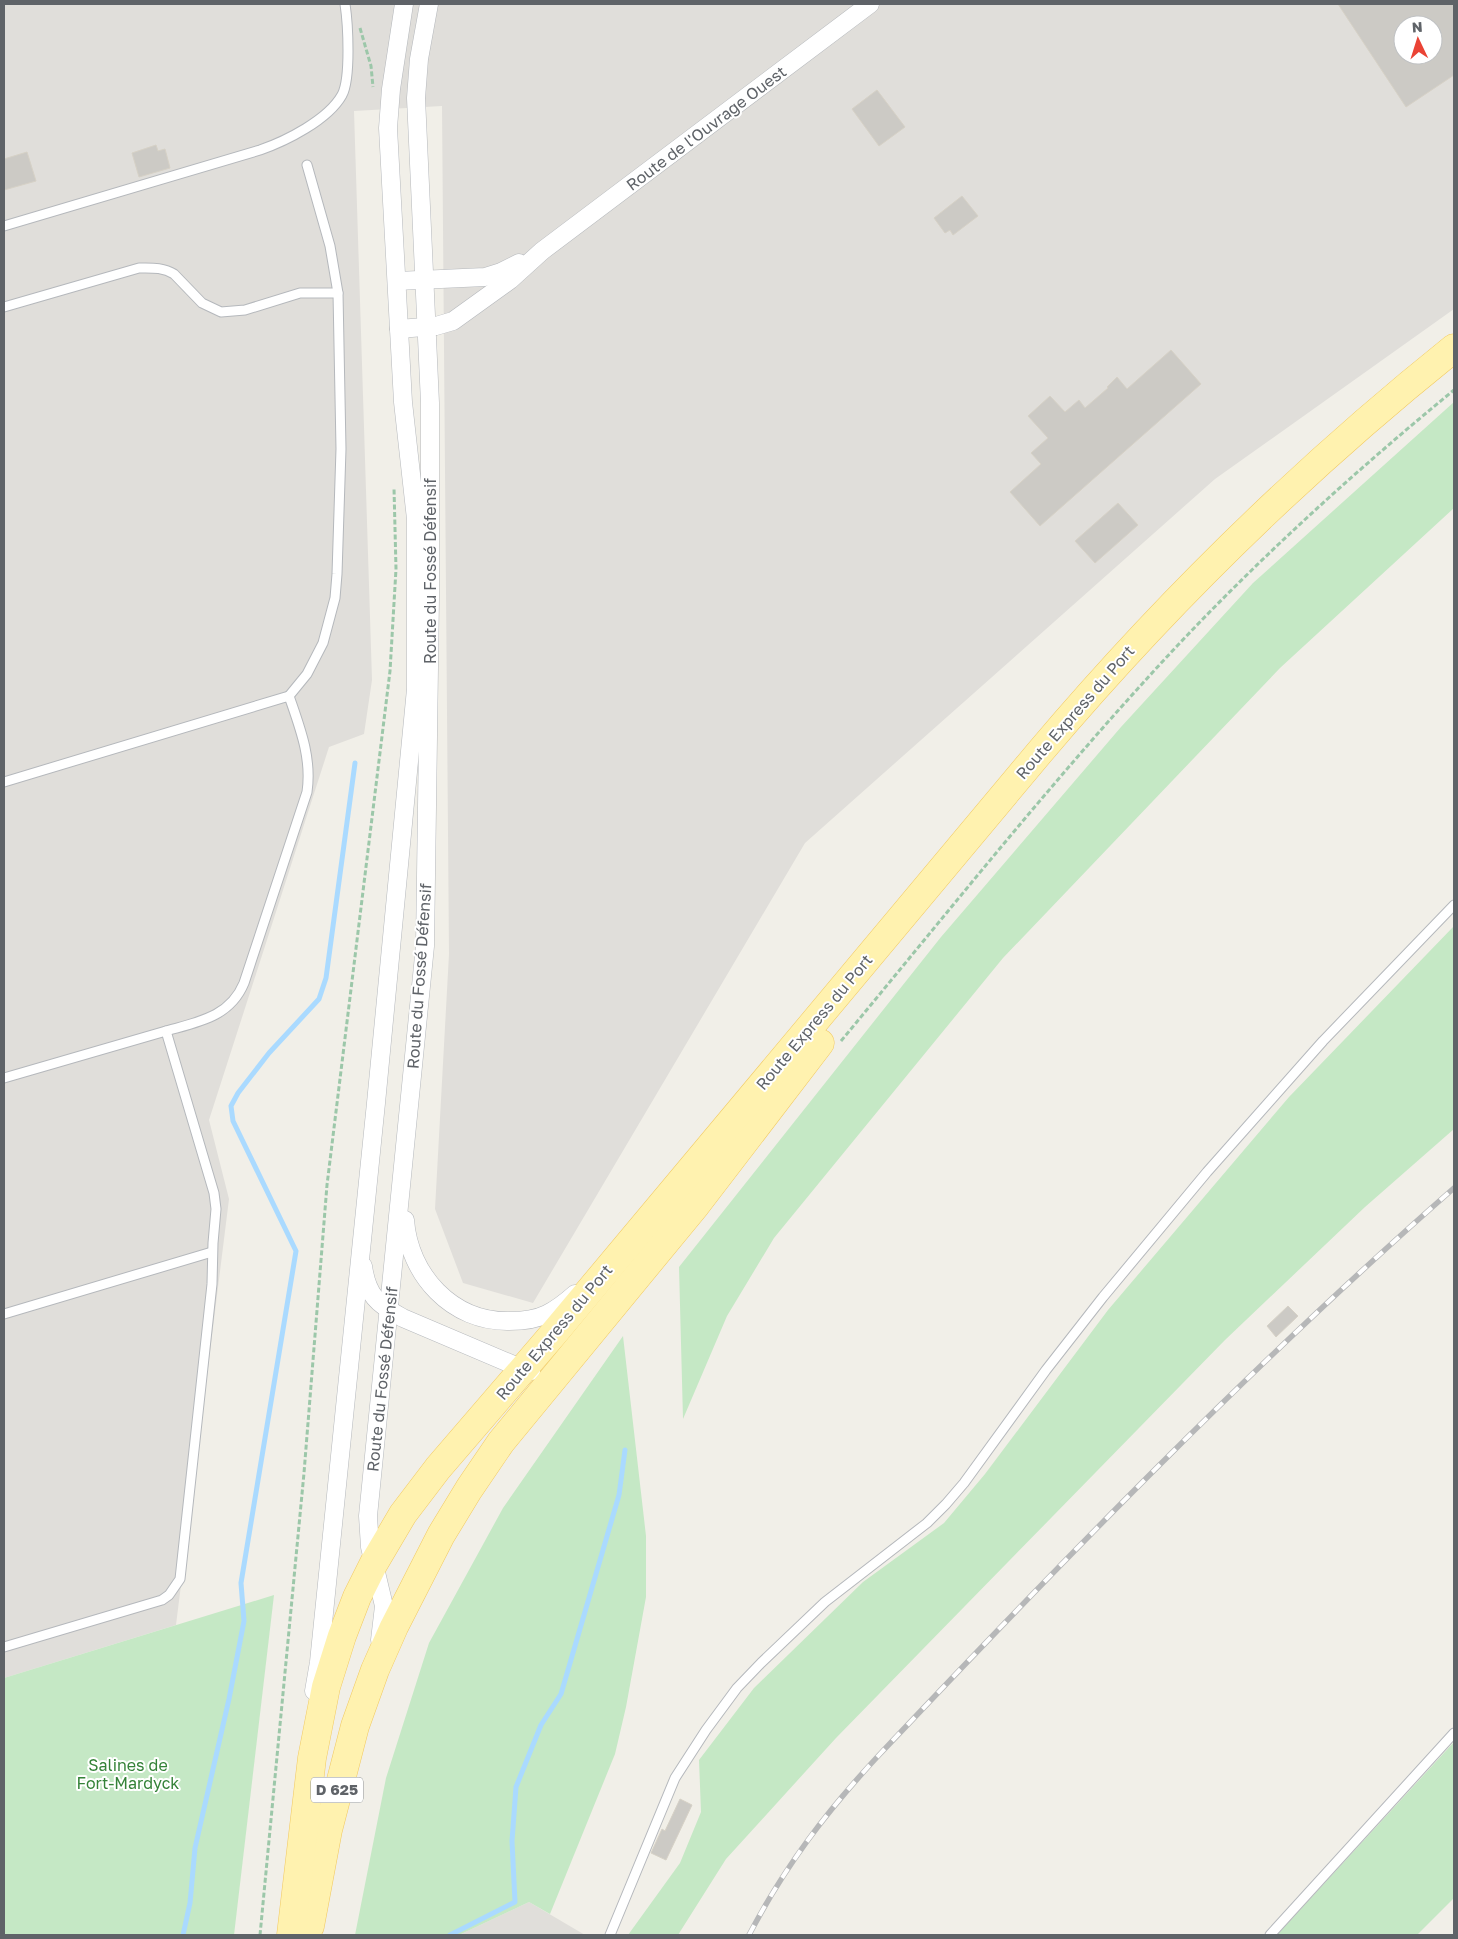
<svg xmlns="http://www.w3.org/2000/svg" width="1458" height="1939" viewBox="0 0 1458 1939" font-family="'Golos Text',sans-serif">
	<rect width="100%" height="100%" fill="#f1efe8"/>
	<g fill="#e0deda" fill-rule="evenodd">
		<path d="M4,4H1454V309L1215,479L805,843L533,1303L463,1283L435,1209L449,954L442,106L354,111L372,680L364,734L329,747L209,1120L229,1199L176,1625L4,1678ZM1403,25H1433V55H1403Z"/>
		<polygon points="529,1902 585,1935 459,1935"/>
	</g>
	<g fill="#c5e8c5">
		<polygon points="1454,402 1454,508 1280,668 1003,958 774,1238 727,1316 683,1419 679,1267 941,937 1121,727 1253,583"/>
		<polygon points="1454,926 1454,1129 1365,1207 1225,1340 836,1738 726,1859 678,1935 628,1935 680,1863 701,1812 699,1760 754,1688 863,1582 944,1523 985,1474 1108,1310 1289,1097"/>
		<polygon points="623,1336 646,1536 646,1597 626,1707 615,1754 550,1914 529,1902 459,1935 355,1935 386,1778 429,1643 503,1508"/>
		<polygon points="274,1595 234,1935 4,1935 4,1678"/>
		<polygon points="1454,1742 1454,1898 1417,1935 1277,1935"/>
	</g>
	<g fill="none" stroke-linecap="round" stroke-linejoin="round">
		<g stroke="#aadaff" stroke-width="5">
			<polyline points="183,1935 190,1903 195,1848 229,1699 244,1621 241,1583 296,1251 233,1121 231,1106 238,1093 269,1053 319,999 326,978 355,763"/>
			<polyline points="450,1935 515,1902 512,1841 516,1787 541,1725 561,1694 619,1495 625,1450"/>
		</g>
	</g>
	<g fill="#cccac5" stroke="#d6d1c6" fill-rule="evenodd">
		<path d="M1338,4H1454V75L1406,107ZM1403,25H1433V55H1403Z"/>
		<polygon points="877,90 905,127 879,146 852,109"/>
		<polygon points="156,145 158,151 165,149 170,168 139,177 132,153"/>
		<polygon points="27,152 36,181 4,190 4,159"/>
		<polygon points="962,196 978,216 953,235 950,230 945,233 934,218"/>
		<polygon points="1171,350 1201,384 1040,526 1010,492 1041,464 1031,453 1048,438 1028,416 1050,396 1065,412 1079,400 1085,408 1108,388 1107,387 1117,377 1127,389"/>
		<polygon points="1118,503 1138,525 1095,563 1075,541"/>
		<polygon points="1288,1306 1298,1316 1276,1337 1267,1326"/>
		<polygon points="680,1799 692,1805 666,1860 651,1853 662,1829 665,1831"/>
	</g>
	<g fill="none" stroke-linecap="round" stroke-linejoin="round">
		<defs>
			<g id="lane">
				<path d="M4,226L260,150C286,141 328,120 342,95C351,78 348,24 345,4"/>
				<path d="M4,307L139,268C151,268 163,267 174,274L202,303L221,312L245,310L300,293H338"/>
				<polyline points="289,696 307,674 323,643 335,598 337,574 341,449 338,293 330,246 307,165"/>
				<path d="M4,782L289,696C300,728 312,758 307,792L244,983C230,1017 198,1022 166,1031"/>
				<polyline points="4,1078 166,1031 214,1193 216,1209 213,1243 212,1284 180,1579 169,1595 162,1600 4,1647"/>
				<polyline points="4,1314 212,1252"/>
				<polyline points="610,1935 675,1778 706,1730 737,1688 761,1663 825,1602 927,1523 946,1504 964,1483 1046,1370 1103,1297 1207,1172 1323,1041 1454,905"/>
				<polyline points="1270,1935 1454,1733"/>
			</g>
			<g id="street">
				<polyline points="397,281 485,277 501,272 519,263"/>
				<polyline points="399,329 436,326 453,321 510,280 542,251 870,4"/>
				<path d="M405,1220C409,1275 452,1322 509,1321C522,1321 535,1320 547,1314C557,1309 566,1302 575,1294"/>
				<path d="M363,1266C367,1295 377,1304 403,1318L523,1369L531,1371"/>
				<polyline points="380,1640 384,1606 370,1547 368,1516 425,946 430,597 430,403 416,98 419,59 429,4"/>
				<polyline points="314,1691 319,1662 376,1103 416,689 416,519 403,402 388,128 391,89 404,4"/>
			</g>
			<g id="primary">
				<polyline points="310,1926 328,1830 355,1726 375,1670 394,1627 441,1535 469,1489 501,1442 696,1205 820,1043"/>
				<path d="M291,1935L312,1758L326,1687L342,1636L357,1597L374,1563L403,1514L438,1468L555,1332L1039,753C1164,605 1303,469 1454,348"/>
			</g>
		</defs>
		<use href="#lane" stroke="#b5b8bc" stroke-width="11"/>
		<use href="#street" stroke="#b5b8bc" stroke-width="19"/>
		<use href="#primary" stroke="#f2c960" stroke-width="29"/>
		<g stroke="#9cc7a9" stroke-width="3" stroke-dasharray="5 2.5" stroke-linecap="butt">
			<polyline points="360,28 371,66 373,87"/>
			<path d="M841,1041C944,917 1044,791 1152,673C1245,571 1348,477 1454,390"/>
			<polyline points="260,1935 304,1473 327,1185 390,671 396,569 394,488"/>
		</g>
		<use href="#lane" stroke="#fff" stroke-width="9"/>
		<use href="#street" stroke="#fff" stroke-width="18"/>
		<use href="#primary" stroke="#fff2af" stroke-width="28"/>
		<defs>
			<path id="rail" d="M749,1935C785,1866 826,1812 879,1755C1064,1559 1251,1366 1454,1188"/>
		</defs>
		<use href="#rail" stroke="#b6b7b8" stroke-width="5.5"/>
		<use href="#rail" stroke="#fff" stroke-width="4" stroke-dasharray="11" stroke-linecap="butt"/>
	</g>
	<g text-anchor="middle" stroke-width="4" stroke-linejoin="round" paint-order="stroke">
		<rect fill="#fff" stroke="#8f9295" stroke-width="1" x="311" y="1777.5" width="52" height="25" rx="4"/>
		<g font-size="15" font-weight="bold" fill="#5f6368">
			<text x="337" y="1795">D 625</text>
		</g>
		<g font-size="16" fill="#5f6368" stroke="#fff">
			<text transform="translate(706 128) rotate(-37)" y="6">Route de l'Ouvrage Ouest</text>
			<text transform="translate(430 571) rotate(-90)" y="6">Route du Fossé Défensif</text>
			<text transform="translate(1075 712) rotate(-49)" y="6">Route Express du Port</text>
			<text transform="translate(419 976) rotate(-86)" y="6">Route du Fossé Défensif</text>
			<text transform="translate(814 1022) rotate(-50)" y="6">Route Express du Port</text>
			<text transform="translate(554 1332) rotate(-50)" y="6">Route Express du Port</text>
			<text transform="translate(382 1379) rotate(-84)" y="6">Route du Fossé Défensif</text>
		</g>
		<g font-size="16" fill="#348238" stroke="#fff">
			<text x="128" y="1771">Salines de<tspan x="128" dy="18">Fort-Mardyck</tspan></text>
		</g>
	</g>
	<rect width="1458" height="1939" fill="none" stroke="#5f6368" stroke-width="10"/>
	<g transform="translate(1418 40) rotate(356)"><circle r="24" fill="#ffffff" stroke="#bfc1c3"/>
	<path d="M0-4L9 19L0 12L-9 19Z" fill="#ea4335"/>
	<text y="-8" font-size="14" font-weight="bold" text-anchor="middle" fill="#5f6368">N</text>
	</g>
</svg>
